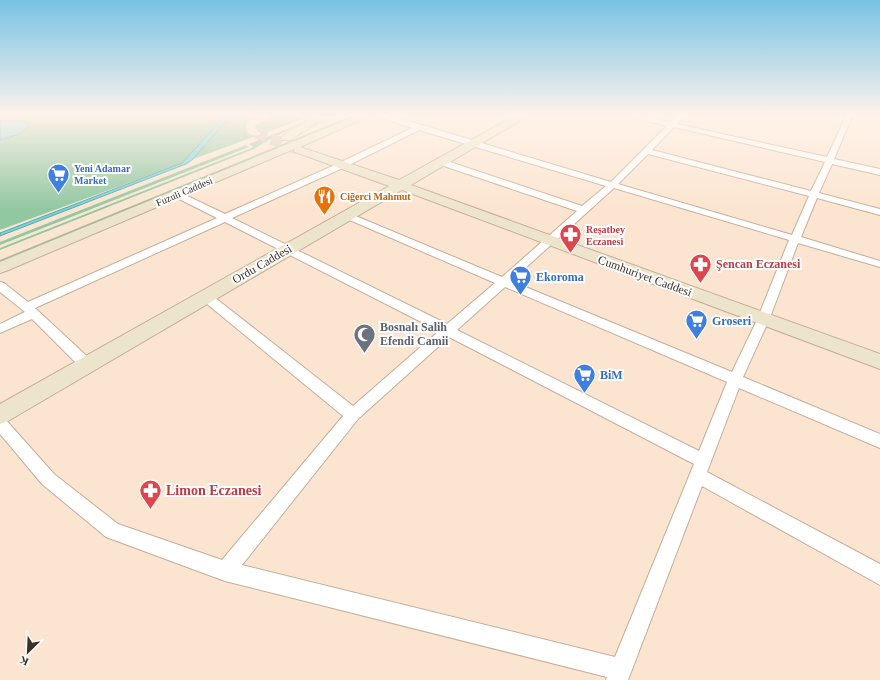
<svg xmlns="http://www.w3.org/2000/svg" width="880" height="680" viewBox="0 0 880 680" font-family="Georgia,serif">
	<rect width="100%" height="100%" fill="#fce5d0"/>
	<g fill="#91c7a1">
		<polygon points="0,114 316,114 0,230"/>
		<polygon points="356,114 361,114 0,262 0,260"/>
		<polygon points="307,121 270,139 254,149 0,250 0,248 254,147 249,144"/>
		<polygon points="246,145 249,147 0,245 0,242"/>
	</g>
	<g fill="#70d6e0" stroke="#60a4a9">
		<polygon points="227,114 232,114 192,160 186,164 0,236 0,233 182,163"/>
		<polygon points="15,120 27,122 29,127 17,135 0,140 0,121"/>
	</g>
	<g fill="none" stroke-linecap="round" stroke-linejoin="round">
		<polyline stroke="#d5c1ae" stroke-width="11" stroke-dasharray="11 5.5" stroke-linecap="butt" points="256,133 299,150"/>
		<defs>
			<path id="street" d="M370,114H379L422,125L611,182L667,126L624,115L623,114H633L671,122L680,114H686L677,124L827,157L847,114H853L834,159L880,169V175L832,164L819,193L880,209V215L817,198L801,237L880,261V267L798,243L769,320L743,377L880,434V448L739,388L707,472L880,564V585L702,486L628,680H606L607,677L225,581L106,537L42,484L0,434V417L5,419L54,474L118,524L222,560L343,416L201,299L199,296L201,293H209L353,406L439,331L225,222L35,308L92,361L94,365L92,369L87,370L82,369L32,319L0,333V324L25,312L0,292V282L4,283L28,302L217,218L173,196V192H179L225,214L339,163L412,128ZM674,127L825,162L811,191L652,150ZM419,130L606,186L582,206L444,160H438V164L577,211L502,277L351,214H345L343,216L345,218L495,283L447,324L232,218L345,167ZM648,154L809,196L792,235L618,184ZM614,188L789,240L757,320L732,372L511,281ZM505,287L727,382L699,451L457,330ZM449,337L694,464L615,657L242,565L358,419Z"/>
			<g id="secondary">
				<path d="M266,114H279L256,125L255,128L261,133L260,135C254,137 248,134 245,129L247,121Z"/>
				<polygon points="309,114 319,114 317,123 290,140 282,140 281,138 282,136 308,120"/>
				<polygon points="361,114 374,114 300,147 399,180 518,114 529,114 528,116 411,185 880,354 880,369 402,190 8,421 0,424 0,404 389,186 295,152 294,149 6,271 0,273 0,262"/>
			</g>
		</defs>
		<use href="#street" stroke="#c4ae9a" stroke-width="2"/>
		<use href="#secondary" stroke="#c4ae9a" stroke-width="2"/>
		<use href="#street" fill="#fff" fill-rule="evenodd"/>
		<use href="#secondary" fill="#ede5cb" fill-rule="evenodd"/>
	</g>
	<linearGradient id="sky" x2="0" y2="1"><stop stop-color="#78c2e5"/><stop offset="0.55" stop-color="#fef3ea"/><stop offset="1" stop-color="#fef3ea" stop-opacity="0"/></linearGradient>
	<rect width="880" height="209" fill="url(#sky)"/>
	<defs>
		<symbol id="supermarket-pin" viewBox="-11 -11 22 30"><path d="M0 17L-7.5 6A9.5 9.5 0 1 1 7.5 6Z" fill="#3f7fe0" stroke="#fff"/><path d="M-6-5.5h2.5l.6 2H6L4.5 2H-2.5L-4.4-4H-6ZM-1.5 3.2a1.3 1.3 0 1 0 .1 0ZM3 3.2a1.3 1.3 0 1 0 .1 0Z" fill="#fff"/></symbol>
		<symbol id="restaurant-pin" viewBox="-11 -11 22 30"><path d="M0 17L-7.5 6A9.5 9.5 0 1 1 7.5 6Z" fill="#e8710a" stroke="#fff"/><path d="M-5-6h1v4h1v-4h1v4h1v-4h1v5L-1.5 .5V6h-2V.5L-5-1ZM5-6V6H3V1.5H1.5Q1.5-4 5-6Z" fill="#fff"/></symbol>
		<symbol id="pharmacy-pin" viewBox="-11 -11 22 30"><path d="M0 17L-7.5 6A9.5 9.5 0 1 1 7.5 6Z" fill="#e0444e" stroke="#fff"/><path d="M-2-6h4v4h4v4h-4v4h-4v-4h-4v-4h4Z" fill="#fff"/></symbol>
		<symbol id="mosque-pin" viewBox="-11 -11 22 30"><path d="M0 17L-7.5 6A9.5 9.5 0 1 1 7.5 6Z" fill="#6b7280" stroke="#fff"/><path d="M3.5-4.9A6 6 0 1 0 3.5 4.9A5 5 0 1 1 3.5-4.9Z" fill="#fff"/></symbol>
	</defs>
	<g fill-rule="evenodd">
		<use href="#supermarket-pin" x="46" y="162" width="25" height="34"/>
		<use href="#restaurant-pin" x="312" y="184" width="25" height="34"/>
		<use href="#pharmacy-pin" x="558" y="222" width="25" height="34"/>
		<use href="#pharmacy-pin" x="688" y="252" width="25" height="34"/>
		<use href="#supermarket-pin" x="508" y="264" width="25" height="34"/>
		<use href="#supermarket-pin" x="684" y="308" width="25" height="34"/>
		<use href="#mosque-pin" x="352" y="322" width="25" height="34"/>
		<use href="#supermarket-pin" x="572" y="362" width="25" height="34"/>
		<use href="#pharmacy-pin" x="138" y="478" width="25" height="34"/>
	</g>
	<g text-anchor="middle" stroke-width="4" stroke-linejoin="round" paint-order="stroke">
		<g font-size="10" font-weight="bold" fill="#366cbe" stroke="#fff" text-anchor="start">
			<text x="74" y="172">Yeni Adamar<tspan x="74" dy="12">Market</tspan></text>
		</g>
		<g font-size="10" fill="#393028" stroke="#fff">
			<text transform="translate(184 191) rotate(-23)" y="4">Fuzuli Caddesi</text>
		</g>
		<g font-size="10" font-weight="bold" fill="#c56008" stroke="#fff" text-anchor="start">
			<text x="340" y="200">Ciğerci Mahmut</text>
		</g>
		<g font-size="10" font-weight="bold" fill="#be3a42" stroke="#fff" text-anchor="start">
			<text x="586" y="233">Reşatbey<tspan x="586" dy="12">Eczanesi</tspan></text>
		</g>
		<g font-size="12" fill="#393028" stroke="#fff">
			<text transform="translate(262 264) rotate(-30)" y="4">Ordu Caddesi</text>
			<text transform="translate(645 276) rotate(20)" y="4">Cumhuriyet Caddesi</text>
		</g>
		<g font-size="12" font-weight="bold" fill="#be3a42" stroke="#fff" text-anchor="start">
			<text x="716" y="268">Şencan Eczanesi</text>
		</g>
		<g font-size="12" font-weight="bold" fill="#366cbe" stroke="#fff" text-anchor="start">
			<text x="536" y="281">Ekoroma</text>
			<text x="712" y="325">Groseri</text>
			<text x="600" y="379">BiM</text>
		</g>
		<g font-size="12" font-weight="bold" fill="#5b616d" stroke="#fff" text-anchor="start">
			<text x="380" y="331">Bosnalı Salih<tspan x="380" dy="14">Efendi Camii</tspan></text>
		</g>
		<g font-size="14" font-weight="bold" fill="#be3a42" stroke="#fff" text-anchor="start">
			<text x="166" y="495">Limon Eczanesi</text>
		</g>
	</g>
	<g transform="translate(28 652) rotate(204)" stroke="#ffffff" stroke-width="3" paint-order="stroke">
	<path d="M0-3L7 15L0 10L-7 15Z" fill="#393028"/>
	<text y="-6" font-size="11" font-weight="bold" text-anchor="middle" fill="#393028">K</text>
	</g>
</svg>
